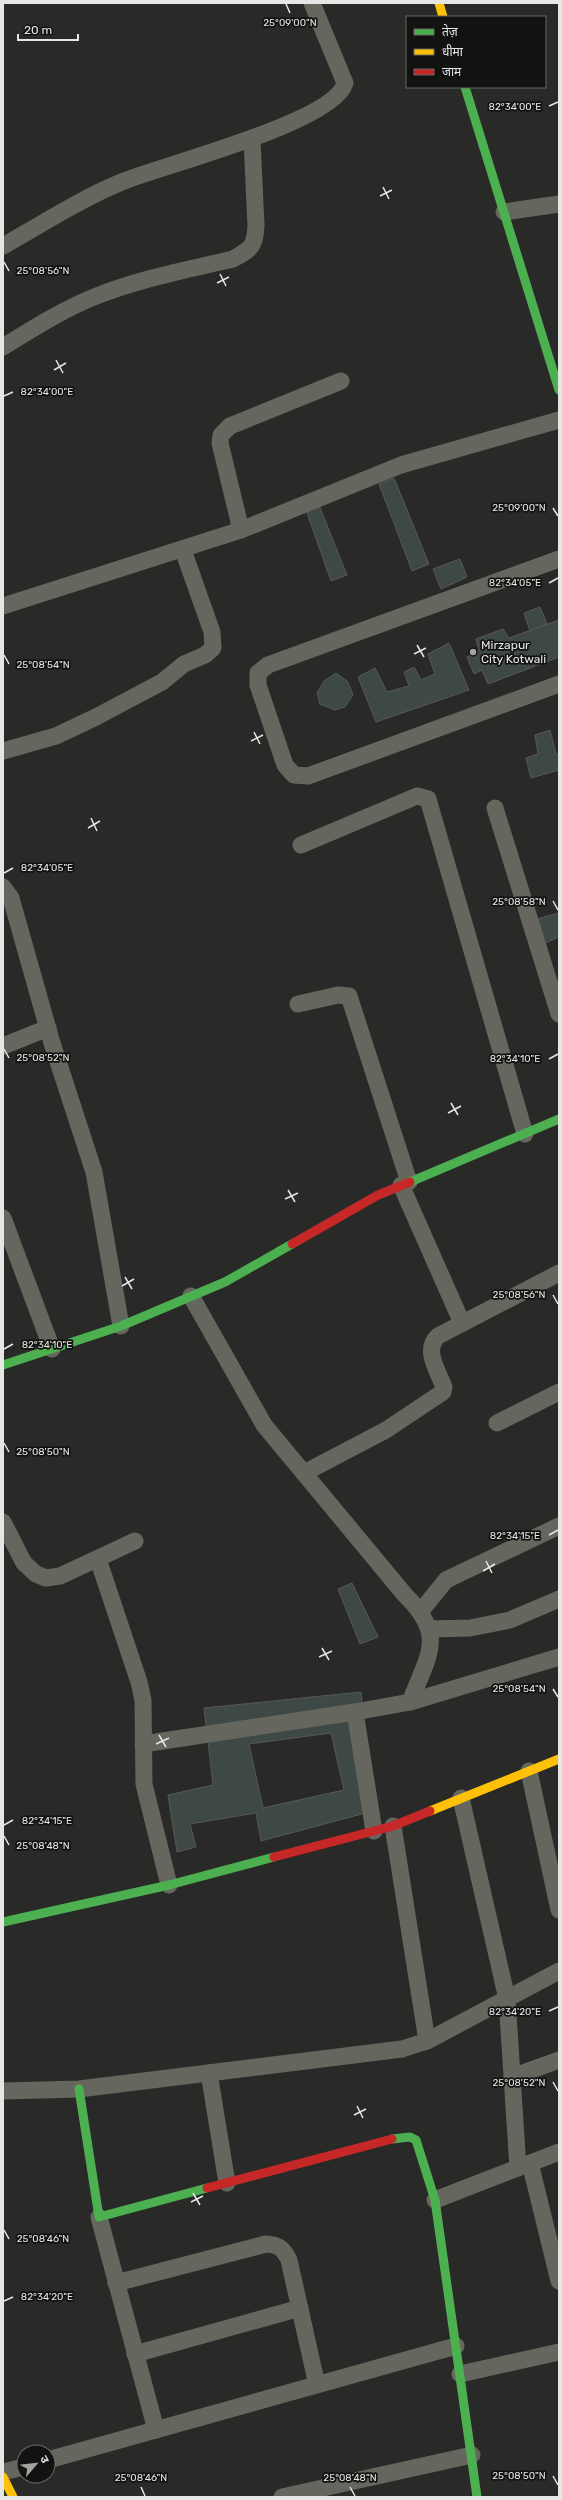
<svg xmlns="http://www.w3.org/2000/svg" width="562" height="2500" viewBox="0 0 562 2500" font-family="Rubik,'Noto Sans Devanagari',sans-serif">
	<rect width="100%" height="100%" fill="#292a28"/>
	<g fill="#3e4945" stroke="#575857" fill-rule="evenodd">
		<polygon points="394,478 429,564 412,571 379,484"/>
		<polygon points="319,505 347,575 331,581 306,510"/>
		<polygon points="460,559 467,577 441,589 433,569"/>
		<polygon points="540,607 547,624 530,631 524,613"/>
		<polygon points="559,620 559,657 488,684 482,670 474,674 467,657 479,650 476,639 503,629 509,638"/>
		<polygon points="449,643 469,690 376,722 358,677 375,668 387,692 409,686 404,672 414,667 421,680 435,674 428,654"/>
		<polygon points="336,673 348,682 353,695 345,707 335,710 320,704 317,693 324,681"/>
		<polygon points="550,730 556,754 559,754 559,770 531,778 526,758 538,754 535,735"/>
		<polygon points="559,913 559,937 543,944 537,919"/>
		<polygon points="352,1583 378,1637 360,1644 338,1589"/>
		<path d="M361,1692L373,1811L261,1841L256,1813L190,1824L196,1847L177,1852L168,1795L213,1785L204,1708ZM331,1733L344,1790L263,1808L249,1744Z"/>
	</g>
	<g fill="none" stroke-linecap="round" stroke-linejoin="round">
		<g stroke="#65665e" stroke-width="17">
			<polyline points="504,212 559,204"/>
			<path d="M3,246C42,224 82,198 124,181C163,165 335,122 345,83L312,3"/>
			<path d="M3,347C32,329 62,310 94,297C138,279 186,270 233,259C251,249 255,247 256,226L252,139"/>
			<polyline points="241,530 220,443 221,435 230,426 341,381"/>
			<polyline points="559,559 268,665 258,673 258,685 285,765 294,775 308,776 559,684"/>
			<polyline points="3,606 241,530 401,465 559,420"/>
			<polyline points="3,751 56,736 96,717 162,682 184,664 205,655 213,648 212,632 183,550"/>
			<polyline points="495,808 559,1014"/>
			<polyline points="301,845 417,796 428,799 525,1134"/>
			<polyline points="3,887 11,898 52,1043 94,1172 121,1326"/>
			<polyline points="298,1004 338,995 349,996 409,1182"/>
			<polyline points="3,1046 48,1028"/>
			<polyline points="401,1185 462,1323"/>
			<polyline points="3,1218 52,1349"/>
			<path d="M191,1296L264,1425L405,1595C447,1636 428,1655 410,1702"/>
			<polyline points="497,1423 559,1392"/>
			<path d="M304,1473L386,1430L443,1392L444,1387C438,1371 423,1350 438,1336L559,1273"/>
			<polyline points="3,1522 24,1563 36,1574 46,1578 60,1576 135,1541"/>
			<polyline points="98,1559 139,1682 143,1700 144,1784 169,1885"/>
			<polyline points="421,1611 446,1580 559,1526"/>
			<polyline points="430,1629 470,1628 510,1620 559,1599"/>
			<polyline points="355,1712 374,1831"/>
			<polyline points="143,1744 355,1712 410,1702 559,1657"/>
			<polyline points="529,1771 559,1910"/>
			<polyline points="461,1798 507,1999 518,2168"/>
			<polyline points="393,1826 427,2041"/>
			<polyline points="209,2073 227,2183"/>
			<polyline points="512,2077 559,2060"/>
			<polyline points="3,2091 79,2089 402,2049 427,2041 559,1971"/>
			<polyline points="530,2163 559,2281"/>
			<polyline points="435,2200 559,2152"/>
			<polyline points="99,2217 156,2430"/>
			<path d="M116,2283L266,2244C279,2245 283,2248 289,2260L317,2385"/>
			<polyline points="135,2354 300,2308"/>
			<polyline points="460,2374 559,2352"/>
			<polyline points="48,2460 456,2346"/>
			<polyline points="3,2472 24,2467"/>
			<polyline points="282,2497 472,2455"/>
		</g>
		<g stroke="#4caf50" stroke-width="9">
			<polyline points="465,87 559,390"/>
			<polyline points="410,1182 559,1119"/>
			<polyline points="3,1365 121,1326 225,1282 292,1244"/>
			<polyline points="3,1922 169,1885 274,1857"/>
			<polyline points="79,2089 99,2217 207,2188"/>
			<polyline points="392,2139 410,2137 416,2140 435,2200 477,2497"/>
		</g>
		<g stroke="#ffc107" stroke-width="9">
			<polyline points="439,3 443,17"/>
			<polyline points="430,1811 559,1759"/>
			<polyline points="3,2477 13,2497"/>
		</g>
		<g stroke="#c62828" stroke-width="9">
			<polyline points="292,1244 378,1195 410,1182"/>
			<polyline points="274,1857 393,1826 430,1811"/>
			<polyline points="207,2188 392,2139"/>
		</g>
	</g>
	<path fill="none" stroke="#e5e7e5" stroke-width="1.5" d="M286,4L290,13M549,106L558,102M383,187L389,199M380,196L392,190M4,262L9,271M220,274L226,286M217,283L229,277M56,360L63,373M54,370L66,363M4,396L13,392M553,508L558,516M549,583L558,578M417,645L424,657M414,654L426,648M4,655L9,664M254,732L260,744M251,741L263,735M91,818L97,831M88,828L100,821M4,873L13,868M553,901L558,910M4,1049L9,1058M549,1059L558,1054M451,1103L458,1115M448,1113L461,1106M288,1190L295,1202M285,1199L298,1193M125,1277L132,1289M122,1286L134,1279M553,1295L558,1304M4,1349L13,1344M4,1443L9,1452M549,1535L558,1530M486,1561L492,1573M483,1571L495,1564M322,1648L329,1660M319,1657L332,1651M553,1689L558,1697M159,1735L166,1747M156,1744L169,1738M4,1825L13,1820M4,1836L9,1845M549,2011L558,2007M553,2082L558,2091M357,2106L363,2118M354,2115L366,2109M193,2193L200,2205M191,2202L203,2196M4,2230L9,2239M4,2301L13,2297M553,2476L558,2485M141,2487L145,2496M350,2487L355,2496"/>
	<circle fill="#a3a5a3" stroke="#121311" stroke-width="1.5" cx="473" cy="652" r="4"/>
	<g text-anchor="middle" stroke-width="3.5" stroke-linejoin="round" paint-order="stroke">
		<g font-size="12" fill="#e5e7e5" stroke="#121311" text-anchor="start">
			<text x="481" y="649">Mirzapur<tspan x="481" dy="14">City Kotwali</tspan></text>
		</g>
	</g>
	<g font-size="10" text-anchor="middle" fill="#e5e7e5" stroke="#121311" stroke-width="3.5" stroke-linejoin="round" paint-order="stroke">
		<text x="290" y="26">25°09'00"N</text>
		<text x="515" y="110">82°34'00"E</text>
		<text x="43" y="274">25°08'56"N</text>
		<text x="47" y="395">82°34'00"E</text>
		<text x="519" y="511">25°09'00"N</text>
		<text x="515" y="586">82°34'05"E</text>
		<text x="43" y="668">25°08'54"N</text>
		<text x="47" y="871">82°34'05"E</text>
		<text x="519" y="905">25°08'58"N</text>
		<text x="43" y="1061">25°08'52"N</text>
		<text x="515" y="1062">82°34'10"E</text>
		<text x="519" y="1298">25°08'56"N</text>
		<text x="47" y="1348">82°34'10"E</text>
		<text x="43" y="1455">25°08'50"N</text>
		<text x="515" y="1539">82°34'15"E</text>
		<text x="519" y="1692">25°08'54"N</text>
		<text x="47" y="1824">82°34'15"E</text>
		<text x="43" y="1849">25°08'48"N</text>
		<text x="515" y="2015">82°34'20"E</text>
		<text x="519" y="2086">25°08'52"N</text>
		<text x="43" y="2242">25°08'46"N</text>
		<text x="47" y="2300">82°34'20"E</text>
		<text x="519" y="2479">25°08'50"N</text>
		<text x="141" y="2481">25°08'46"N</text>
		<text x="350" y="2481">25°08'48"N</text>
	</g>
	<rect width="562" height="2500" fill="none" stroke="#e5e7e5" stroke-width="8"/>
	<rect x="406" y="16" width="140" height="72" fill="#121311" stroke="#666866"/>
	<rect x="414" y="29" width="20" height="6" fill="#4caf50" stroke="#666866"/>
	<text x="442" y="36" font-size="12" fill="#e5e7e5">तेज़</text>
	<rect x="414" y="49" width="20" height="6" fill="#ffc107" stroke="#666866"/>
	<text x="442" y="56" font-size="12" fill="#e5e7e5">धीमा</text>
	<rect x="414" y="69" width="20" height="6" fill="#c62828" stroke="#666866"/>
	<text x="442" y="76" font-size="12" fill="#e5e7e5">जाम</text>
	<g transform="translate(36 2464) rotate(62)"><circle r="19" fill="#121311" stroke="#666866"/>
	<path d="M0-3L7 15L0 10L-7 15Z" fill="#a3a5a3"/>
	<text y="-6" font-size="11" font-weight="bold" text-anchor="middle" fill="#e5e7e5">उ</text>
	</g>
	<path d="M18 34v6h60v-6" fill="none" stroke="#e5e7e5" stroke-width="2"/>
	<text x="24" y="34" font-size="12" fill="#e5e7e5" stroke="#121311" stroke-width="3" paint-order="stroke">20 m</text>
</svg>
